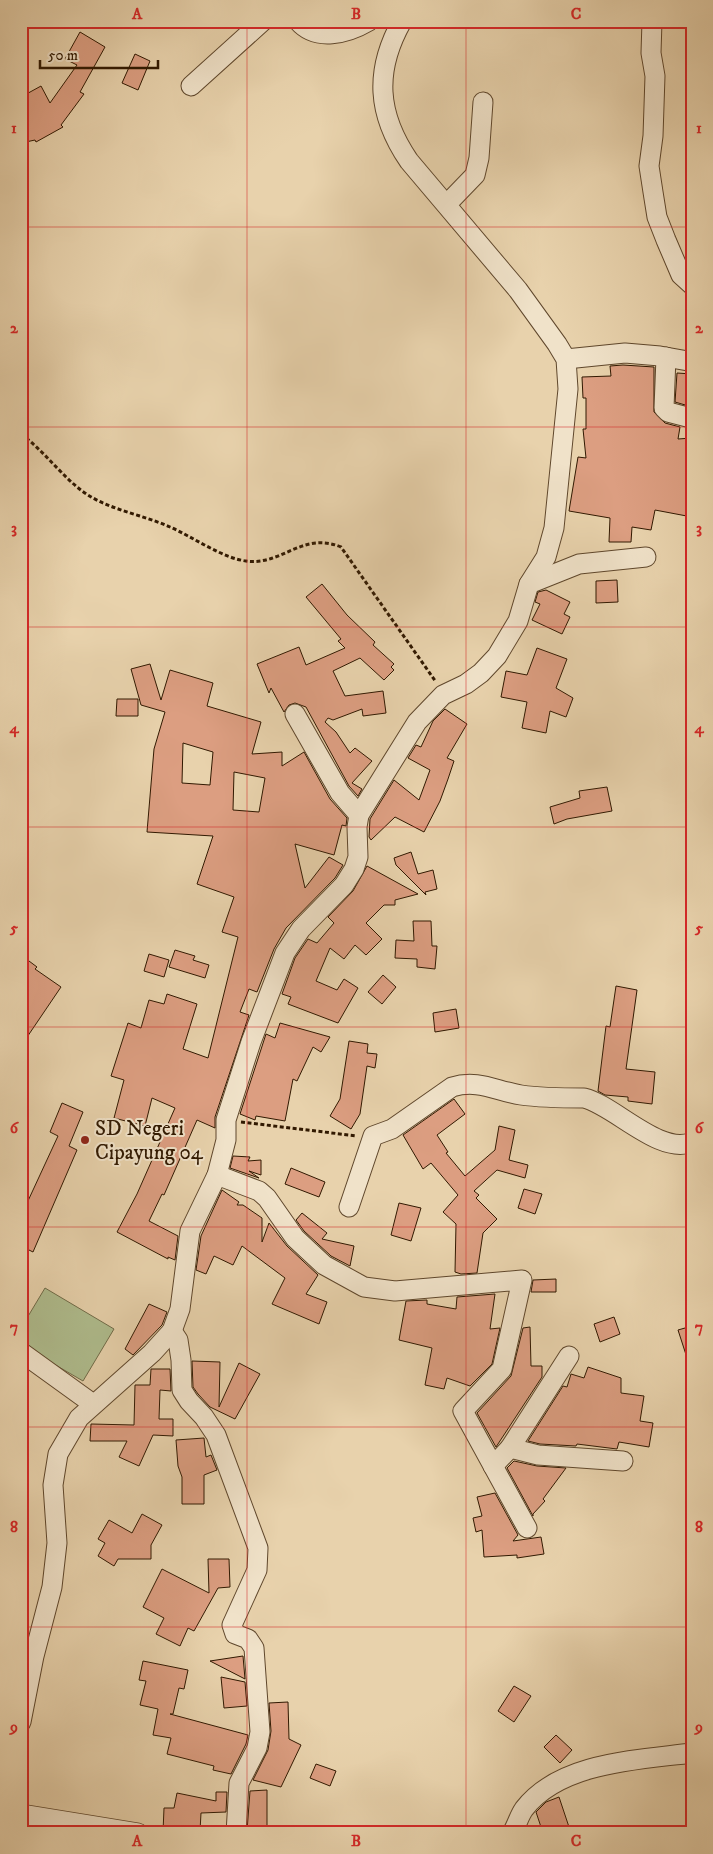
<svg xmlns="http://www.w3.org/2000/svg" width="713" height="1854" viewBox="0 0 713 1854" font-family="'IM FELL DW Pica',serif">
	<rect width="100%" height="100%" fill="#e8d2ac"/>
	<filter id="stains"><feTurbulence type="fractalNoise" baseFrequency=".004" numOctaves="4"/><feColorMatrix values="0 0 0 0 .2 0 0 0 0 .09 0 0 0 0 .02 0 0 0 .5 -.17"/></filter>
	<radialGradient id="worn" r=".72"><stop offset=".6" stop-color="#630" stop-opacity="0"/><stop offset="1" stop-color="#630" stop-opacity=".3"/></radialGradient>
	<polygon fill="#afbd8e" stroke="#706b48" points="45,1288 114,1329 83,1381 21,1345 21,1328"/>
	<g fill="#dc9e81" stroke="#311901" fill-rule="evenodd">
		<polygon points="80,32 105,47 80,92 84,94 61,125 63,127 36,142 35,140 21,143 21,97 41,86 50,103 77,65 65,59"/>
		<polygon points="135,54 150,61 138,90 122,83"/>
		<polygon points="623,365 654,367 654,412 665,423 680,427 678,439 692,438 692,517 655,510 651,530 632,527 631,542 609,542 610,518 569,511 578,457 586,458 583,429 586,429 586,398 583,398 582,377 611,376 610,366"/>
		<polygon points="677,373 692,374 692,407 675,402"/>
		<polygon points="617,580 618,602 596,603 596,581"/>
		<polygon points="322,584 347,615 375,642 373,645 394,664 391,667 394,670 384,680 360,658 333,671 345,696 383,691 386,713 363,716 362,709 333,720 328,718 325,722 336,732 350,753 355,748 372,761 352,783 362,789 358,796 349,786 306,707 295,703 289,705 284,712 271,688 269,693 257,664 299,647 306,665 345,648 338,641 341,639 306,597"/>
		<polygon points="546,590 570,602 564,614 570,617 562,634 532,620 540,604 535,602 538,592"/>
		<polygon points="537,648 567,659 556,688 573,698 566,717 550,711 546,733 522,728 527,702 501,697 506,671 527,675"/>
		<path d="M150,664L161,700L170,670L213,683L207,706L261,722L252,754L282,752V766L304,752L330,799L347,818L346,826L342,825L334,855L295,844L305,888L329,857L343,865L335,878L286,928L274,949L257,992L249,989L240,1012L249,1015L215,1117V1128L197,1120L164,1195L162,1194L149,1221L178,1236L175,1260L168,1257V1259L117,1232L137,1194L175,1108L152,1098L145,1126L114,1118L124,1080L111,1076L128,1023L141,1028L149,1000L164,1004L167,994L197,1004L183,1049L208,1058L238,937L222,932L234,897L197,884L213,836L147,832L154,749L165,712L141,705L131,669ZM183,743L213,752L210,785L182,783ZM234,772L265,778L259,812L233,810Z"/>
		<polygon points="117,699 138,699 138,716 116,716"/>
		<polygon points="445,709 467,724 447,758 454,761 448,779 440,801 424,832 395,817 371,840 369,837 370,819 394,780 419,800 430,770 408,758 416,745 421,747 433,721"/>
		<polygon points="607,787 612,811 567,819 554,824 550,807 580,798 579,791"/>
		<polygon points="411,852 418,874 433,870 437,889 425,892 426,895 396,865 394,858"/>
		<polygon points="367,866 418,894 395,900 395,905 384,905 366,923 382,939 366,955 355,945 344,959 330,948 316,981 337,990 344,979 358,988 338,1023 288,1004 291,997 282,994 295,958 308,939 317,943 334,923 328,917 353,891"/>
		<polygon points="413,921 431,921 432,946 437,946 435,969 417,967 417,959 395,958 396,940 414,941"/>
		<polygon points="175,950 195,956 193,960 209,965 205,978 169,967"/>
		<polygon points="149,954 169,960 164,977 144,971"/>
		<polygon points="21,955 37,967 35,969 61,987 21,1046"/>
		<polygon points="383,975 396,987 382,1004 368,992"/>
		<polygon points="616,986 637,990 626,1069 655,1072 652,1104 628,1101 628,1097 605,1095 598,1091 606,1026 610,1027"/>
		<polygon points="456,1009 459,1028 435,1032 433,1013"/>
		<polygon points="280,1023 330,1037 321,1052 313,1047 297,1081 293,1079 285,1121 256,1116 255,1120 240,1114 266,1034 275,1038"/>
		<polygon points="349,1041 368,1044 367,1053 377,1054 375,1068 367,1066 360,1114 351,1129 330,1116 340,1099"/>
		<polygon points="454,1099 465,1114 437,1135 448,1152 446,1153 465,1176 495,1150 499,1126 515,1130 509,1160 528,1165 525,1178 497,1170 474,1191 479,1195 476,1198 497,1219 483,1233 477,1273 461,1274 455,1272 456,1224 443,1212 458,1195 431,1163 423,1169 403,1135"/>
		<polygon points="62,1103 83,1112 69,1146 77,1150 33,1252 21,1246 21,1216 58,1136 50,1132"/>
		<polygon points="233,1156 250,1157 248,1161 261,1160 261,1175 249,1171 259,1178 230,1168"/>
		<polygon points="291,1168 325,1182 319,1197 285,1184"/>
		<polygon points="524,1189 542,1194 535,1214 518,1208"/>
		<polygon points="222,1190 239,1202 237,1205 243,1205 262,1218 262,1242 269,1223 287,1246 318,1275 306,1294 327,1302 319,1324 272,1304 285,1278 242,1246 233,1265 214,1256 206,1274 196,1270 201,1236"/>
		<polygon points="399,1203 421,1208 411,1241 391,1235"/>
		<polygon points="302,1213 327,1233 322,1239 354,1246 350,1266 331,1256 304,1231 296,1220"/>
		<polygon points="556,1279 556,1292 531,1292 533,1280"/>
		<polygon points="495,1294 490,1329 500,1328 492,1364 470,1386 447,1378 444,1389 425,1385 432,1348 399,1340 406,1301 427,1300 427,1304 456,1309 457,1297"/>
		<polygon points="149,1304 167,1312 162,1325 133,1355 125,1349"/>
		<polygon points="614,1317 620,1334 600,1342 594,1324"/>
		<polygon points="692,1326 692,1363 689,1364 678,1330"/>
		<polygon points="530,1327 531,1366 542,1366 542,1377 496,1447 477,1413 511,1376 523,1328"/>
		<polygon points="192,1361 220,1362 219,1407 239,1363 260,1374 235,1419 210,1407 198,1394 193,1387"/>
		<polygon points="588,1367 621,1378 621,1393 644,1396 640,1421 653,1423 649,1447 619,1442 617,1449 577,1444 576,1446 540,1444 528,1441 563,1386 567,1387 571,1374 584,1378"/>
		<polygon points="151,1369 170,1369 171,1391 160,1390 159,1419 173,1419 173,1436 153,1435 139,1466 119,1457 127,1441 90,1441 91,1424 134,1425 135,1385 150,1385"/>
		<polygon points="204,1438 206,1457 211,1455 217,1470 204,1475 204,1504 182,1504 182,1477 178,1466 176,1440"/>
		<polygon points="514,1461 537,1466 566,1468 543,1499 545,1501 533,1514 533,1516 507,1468"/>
		<polygon points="495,1493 518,1535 513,1541 541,1537 544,1554 517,1558 517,1555 484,1557 482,1530 476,1532 473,1518 482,1516 477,1497"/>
		<polygon points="142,1514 162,1525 151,1545 151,1559 118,1559 114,1566 98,1556 105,1543 98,1539 109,1520 132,1533"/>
		<polygon points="208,1559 229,1559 230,1587 218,1588 194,1631 188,1628 180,1646 156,1634 164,1618 143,1607 162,1569 209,1593"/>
		<polygon points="243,1656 245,1679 210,1661"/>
		<polygon points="143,1661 188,1670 184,1689 179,1688 173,1714 170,1714 248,1735 246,1744 231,1774 213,1770 214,1766 167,1754 171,1738 153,1735 158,1709 140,1705 146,1681 139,1680"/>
		<polygon points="221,1677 245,1682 247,1706 224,1708"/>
		<polygon points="514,1686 531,1696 514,1722 498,1711"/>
		<polygon points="288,1702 289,1739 301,1745 281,1787 253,1780 268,1750 271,1731 269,1703"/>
		<polygon points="556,1735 572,1750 560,1763 544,1747"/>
		<polygon points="316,1764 336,1771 330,1786 310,1778"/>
		<polygon points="267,1790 267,1832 247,1831 250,1791"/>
		<polygon points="216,1792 227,1792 226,1812 201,1813 200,1831 163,1832 164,1808 174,1808 177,1793 216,1801"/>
		<polygon points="559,1797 571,1833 543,1833 536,1812 546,1802"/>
	</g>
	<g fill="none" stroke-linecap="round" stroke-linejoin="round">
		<defs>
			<g id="minor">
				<path d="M298,21C316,42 347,34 369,21"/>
				<polyline points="652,21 651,53 655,76 653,136 649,166 653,192 657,217 666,240 681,275 692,285"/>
				<polyline points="191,86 263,21"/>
				<polyline points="447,204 475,175 479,158 483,102"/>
				<polyline points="666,357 664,408 668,412 691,418"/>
				<polyline points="566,359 625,353 660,356 688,361"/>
				<polyline points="529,584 579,564 646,557"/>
				<polyline points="295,714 340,793 359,815"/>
				<polyline points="217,1175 259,1191 267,1198 295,1238 324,1265 364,1287 395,1291 522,1280 502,1369 463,1411 527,1528"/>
				<path d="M349,1207L373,1136L392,1129L452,1087C478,1079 496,1091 521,1095C542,1098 563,1098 584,1098C614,1105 660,1156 692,1142"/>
				<polyline points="172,1331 178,1340 181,1360 182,1390 189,1401 204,1417 216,1435 258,1548 257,1570 232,1625 235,1634 248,1639 254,1648 260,1732 257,1748 239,1783 236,1833"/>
				<polyline points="21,1352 93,1404"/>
				<polyline points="510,1448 538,1455 623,1461"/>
				<polyline points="493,1466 510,1448 569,1356"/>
				<path d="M21,1722L34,1656L52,1587L57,1543L53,1485L58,1454L79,1418L152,1353L172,1331L180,1309L190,1231L217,1175L226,1140V1120L251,1042L285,953L301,929L344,885L354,869L358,857L357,827L359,815L417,722L443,695L466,684L481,673L497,656L518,621L529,584L546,557L554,528L568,389L566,359L557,344L518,290L409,161C377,114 374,71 402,21"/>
				<polyline points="21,1814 138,1833"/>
				<path d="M512,1833C517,1825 519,1816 524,1809C560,1762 638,1760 692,1753"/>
			</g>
		</defs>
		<use href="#minor" stroke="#5f472c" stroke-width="21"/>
		<g stroke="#311901" stroke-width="3" stroke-dasharray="4 2.5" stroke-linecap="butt">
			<path d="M21,434C44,451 60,474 82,491C108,510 141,514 170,527C193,537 222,558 246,561C282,566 302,531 341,547L436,682"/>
			<polyline points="241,1122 357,1136"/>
		</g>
		<use href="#minor" stroke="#f0e2c9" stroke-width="19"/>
	</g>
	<path fill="none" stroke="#d62828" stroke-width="1" stroke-opacity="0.55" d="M247,21V1833M466,21V1833M21,227H692M21,427H692M21,627H692M21,827H692M21,1027H692M21,1227H692M21,1427H692M21,1627H692"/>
	<circle fill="#8f2418" stroke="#f0e2c9" stroke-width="2" cx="85" cy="1140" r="5"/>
	<g text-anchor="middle" stroke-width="4" stroke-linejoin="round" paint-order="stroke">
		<g font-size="21" fill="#311901" stroke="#f0e2c9" text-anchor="start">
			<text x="95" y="1135">SD Negeri<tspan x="95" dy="24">Cipayung 04</tspan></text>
		</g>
	</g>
	<rect width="713" height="1854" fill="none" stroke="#e8d2ac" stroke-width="55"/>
	<path d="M40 60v8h118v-8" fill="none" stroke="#311901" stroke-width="2.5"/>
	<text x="48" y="60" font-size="15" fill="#311901" stroke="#f0e2c9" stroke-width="4" paint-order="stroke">50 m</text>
	<rect x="28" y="28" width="658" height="1798" fill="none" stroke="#d62828" stroke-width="2"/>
	<g font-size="16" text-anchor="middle" font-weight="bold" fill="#d62828">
		<text x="137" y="19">A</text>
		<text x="356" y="19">B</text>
		<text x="576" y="19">C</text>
		<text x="14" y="133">1</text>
		<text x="699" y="133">1</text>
		<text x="14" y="333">2</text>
		<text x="699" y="333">2</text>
		<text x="14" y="533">3</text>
		<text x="699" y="533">3</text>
		<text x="14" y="733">4</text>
		<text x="699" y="733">4</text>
		<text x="14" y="933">5</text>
		<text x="699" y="933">5</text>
		<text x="14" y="1133">6</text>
		<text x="699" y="1133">6</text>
		<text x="14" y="1332">7</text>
		<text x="699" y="1332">7</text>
		<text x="14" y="1532">8</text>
		<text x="699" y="1532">8</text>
		<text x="14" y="1732">9</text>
		<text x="699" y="1732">9</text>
		<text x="137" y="1846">A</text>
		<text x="356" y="1846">B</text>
		<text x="576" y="1846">C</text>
	</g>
	<rect width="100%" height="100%" filter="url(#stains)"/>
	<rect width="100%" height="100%" fill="url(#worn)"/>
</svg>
